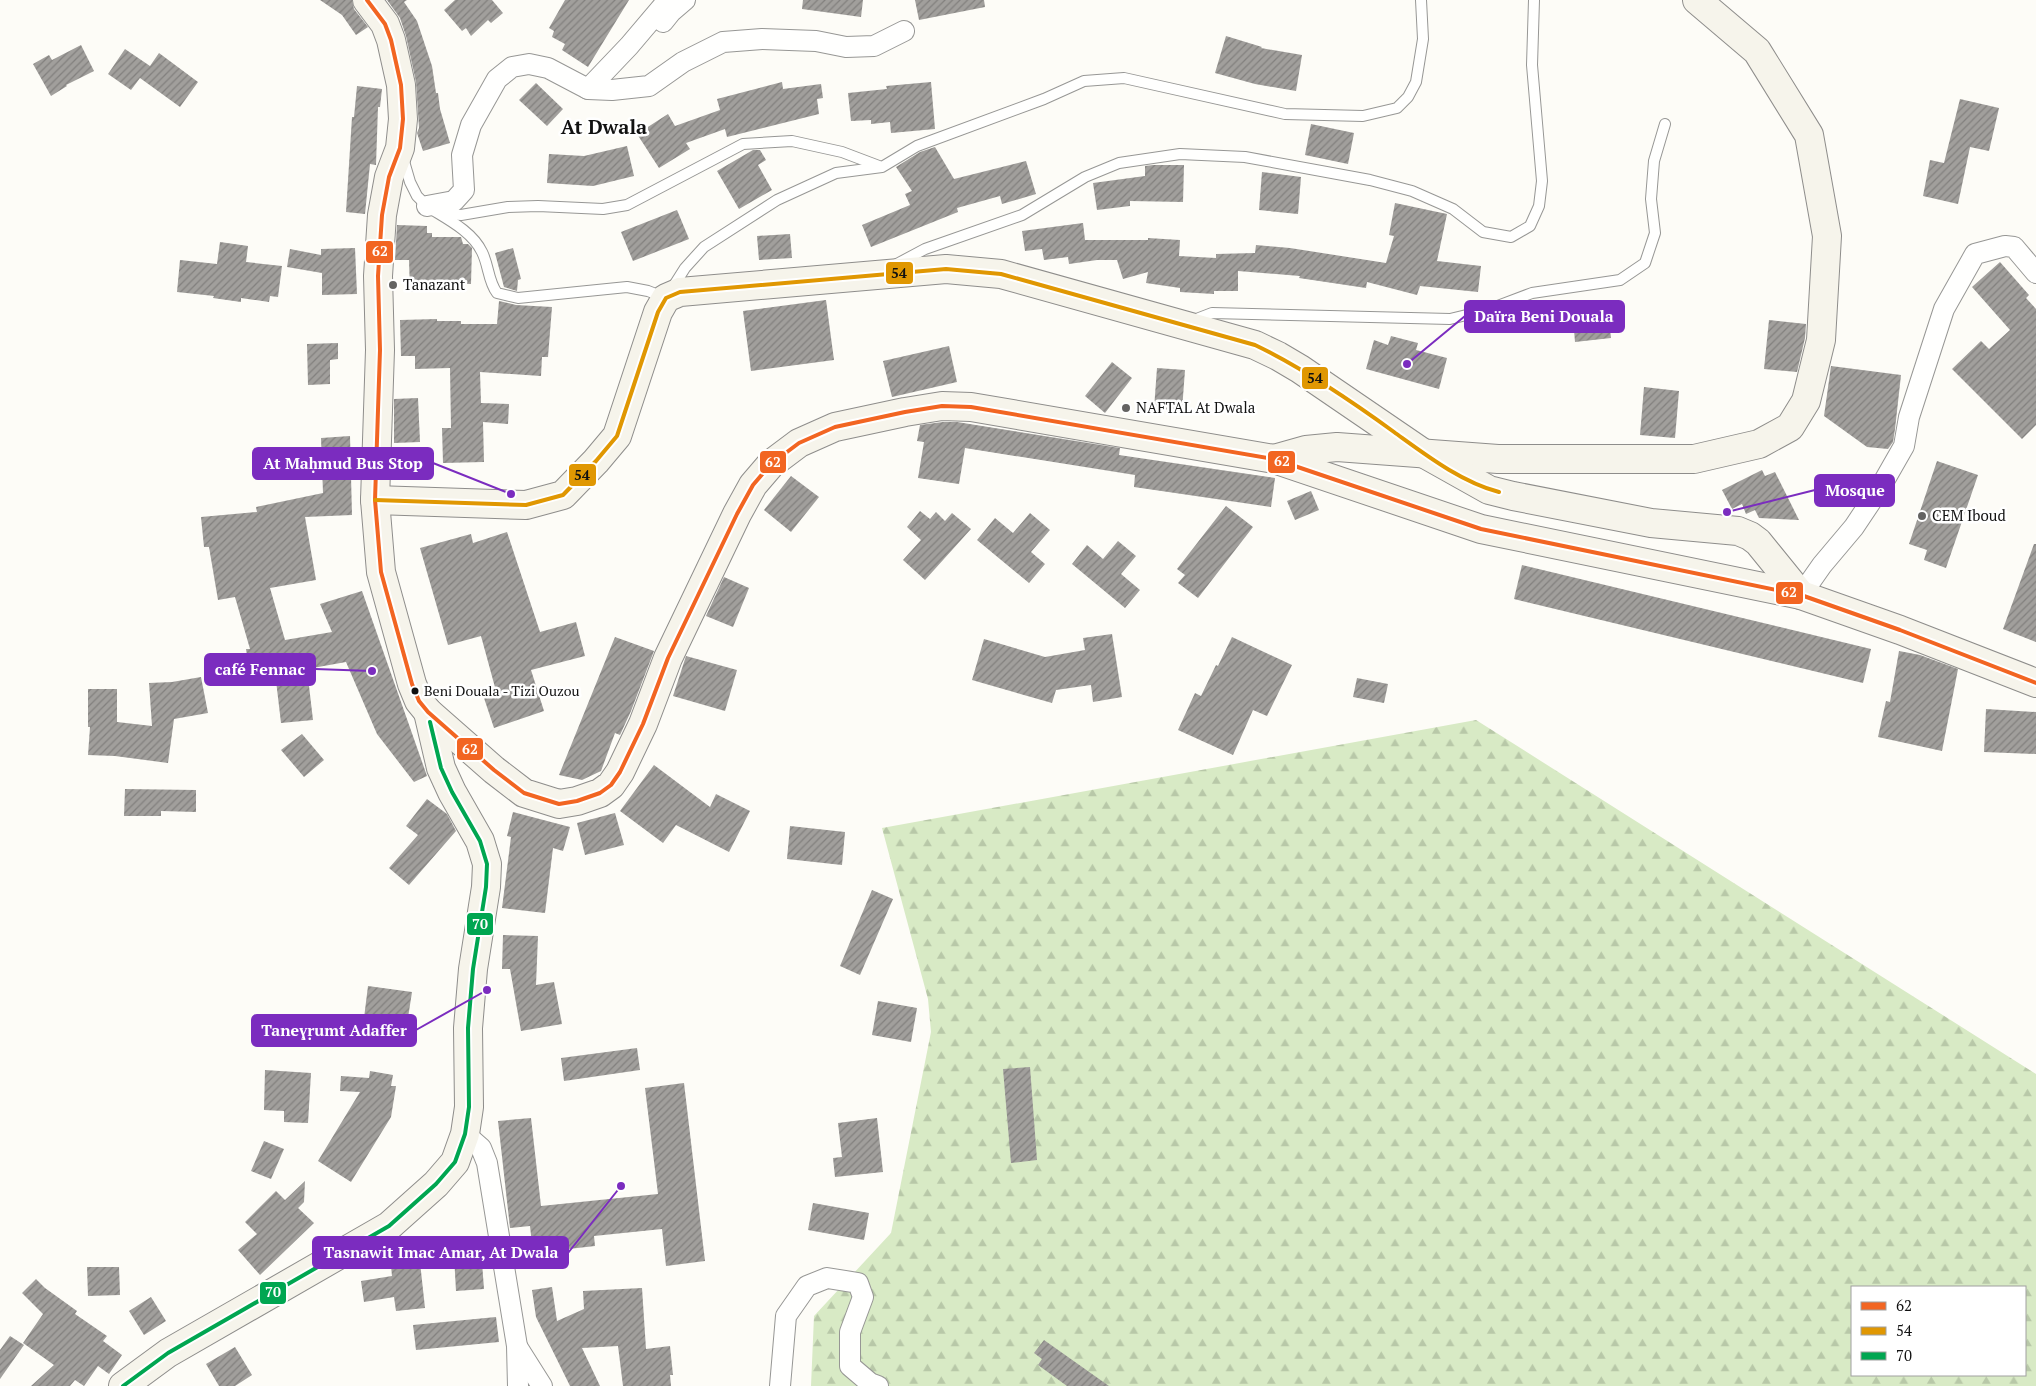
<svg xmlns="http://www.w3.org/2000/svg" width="2036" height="1386" viewBox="0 0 2036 1386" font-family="'PT Serif',serif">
	<defs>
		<pattern id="forest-firs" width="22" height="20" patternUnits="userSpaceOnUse" patternTransform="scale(1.25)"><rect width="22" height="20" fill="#d8eac5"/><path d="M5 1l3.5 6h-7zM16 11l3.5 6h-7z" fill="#b8c8a8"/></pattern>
		<pattern id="building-hatch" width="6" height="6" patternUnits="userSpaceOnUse" patternTransform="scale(1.25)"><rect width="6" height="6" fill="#a19f9c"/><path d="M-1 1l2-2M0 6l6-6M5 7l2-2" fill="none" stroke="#82807e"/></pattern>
	</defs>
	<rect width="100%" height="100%" fill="#fdfcf7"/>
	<path fill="url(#forest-firs)" fill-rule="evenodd" d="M1476,720L2036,1074V1386H811L814,1316L891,1233L931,1032L928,999L882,828ZM1852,1287H2025V1375H1852Z"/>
	<g fill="url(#building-hatch)">
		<polygon points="320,0 352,0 354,9 368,27 356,35 342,15"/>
		<polygon points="387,0 407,0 404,2 417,21 432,66 436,93 438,93 440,109 450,143 423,151 417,133 419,128 416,82 406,36 400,18"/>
		<polygon points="455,0 492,0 503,13 491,23 488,20 471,36 466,28 462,31 444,10"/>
		<polygon points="565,0 629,0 588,67 562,50 565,44 552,37 554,31 549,28"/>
		<polygon points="803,0 863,0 861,17 802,9"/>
		<polygon points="915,0 984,0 985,7 919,20"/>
		<polygon points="1226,36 1262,47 1261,48 1302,55 1296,91 1255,84 1215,73"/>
		<polygon points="81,45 94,71 66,85 67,86 51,96 33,64 49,55 52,60"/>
		<polygon points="125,49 150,66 159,53 198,82 180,107 140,78 131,90 108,74"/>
		<polygon points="782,82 783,89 821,84 823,98 817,99 819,114 727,137 725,129 686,143 690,149 659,168 637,134 668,114 675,126 720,110 717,99"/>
		<polygon points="931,82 935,129 891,133 890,122 871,124 871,120 851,121 848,93 887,89 886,86"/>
		<polygon points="536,83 563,109 547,126 519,100"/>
		<polygon points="357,86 382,89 380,107 378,107 376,165 370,164 365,214 346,212 352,117 354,117"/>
		<polygon points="1960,99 1999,108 1989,151 1970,147 1958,204 1923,196 1930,160 1944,163"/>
		<polygon points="1311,124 1354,133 1348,164 1305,155"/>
		<polygon points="627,146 634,176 593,186 547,183 549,154 584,156"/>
		<polygon points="935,147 954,179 1026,161 1036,194 1002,204 1000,196 957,208 958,212 871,247 862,225 910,205 905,194 912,191 896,167 920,152"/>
		<polygon points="753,150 760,150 766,160 758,165 772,190 739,209 717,171"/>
		<polygon points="1153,165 1184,165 1183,202 1130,201 1130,206 1097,210 1093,183 1145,176 1145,166"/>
		<polygon points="1262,172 1301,177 1298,214 1259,210"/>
		<polygon points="1395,203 1447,214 1437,261 1481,266 1478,292 1420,286 1417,295 1367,282 1366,288 1299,278 1300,276 1238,271 1238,291 1214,291 1214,294 1180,292 1180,288 1146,283 1148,272 1123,279 1117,260 1097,260 1069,264 1068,257 1044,260 1042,249 1025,251 1022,231 1083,223 1085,240 1148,240 1148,238 1180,240 1179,256 1216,258 1216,254 1255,253 1256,245 1290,248 1386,263 1394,236 1389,235"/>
		<polygon points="677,210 689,239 633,261 621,232"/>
		<polygon points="397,225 427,226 427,233 432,233 432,237 461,237 463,244 468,244 472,248 471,284 428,283 429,291 410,292 409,260 395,260"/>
		<polygon points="790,234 792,258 759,260 757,236"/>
		<polygon points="220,242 248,246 246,262 282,266 278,297 270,296 269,302 241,298 241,302 213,298 214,296 177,292 180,260 217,264"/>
		<polygon points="355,248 357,294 322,295 322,273 287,267 290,249 321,255 321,249"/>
		<polygon points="513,248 521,279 518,280 517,291 504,287 495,253"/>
		<polygon points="2000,262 2029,295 2026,298 2036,309 2036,425 2022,439 1952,369 1981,341 1989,349 2010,330 1972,287"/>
		<polygon points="826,300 834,360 751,371 743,311"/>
		<polygon points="499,301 516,305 552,307 548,357 542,357 541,376 480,372 481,403 509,404 508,424 483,422 484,462 443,463 442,428 451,428 450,368 415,369 415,356 401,356 400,320 437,319 437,321 461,321 461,324 497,324"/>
		<polygon points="1612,302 1615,328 1610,329 1611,338 1575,342 1572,306"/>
		<polygon points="1769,320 1806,324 1805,338 1797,372 1764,369"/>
		<polygon points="1391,336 1418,343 1416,350 1447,358 1439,389 1366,369 1374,340 1388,345"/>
		<polygon points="338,343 338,359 330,360 330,384 308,385 307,344"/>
		<polygon points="949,346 957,382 892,397 883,361"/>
		<polygon points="1112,362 1132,378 1105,413 1085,396"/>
		<polygon points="1831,366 1901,375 1895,429 1893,442 1888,449 1867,447 1824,416"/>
		<polygon points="1157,368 1185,370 1182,410 1154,409"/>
		<polygon points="1644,387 1679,391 1675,438 1640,435"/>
		<polygon points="418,398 420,442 394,443 394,399"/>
		<polygon points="943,422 957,422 1120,448 1119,455 1275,478 1271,507 1134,487 1135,475 965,448 959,484 918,478 924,442 917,441 920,425"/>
		<polygon points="350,436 352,515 305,517 316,580 270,588 285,640 332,632 320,604 362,591 427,776 414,782 377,734 346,662 307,669 313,720 281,723 275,672 250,675 246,649 250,649 235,597 218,600 209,547 204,547 201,517 257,512 256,507 323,493 321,438"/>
		<polygon points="1937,461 1978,475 1946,568 1924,560 1927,550 1909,544"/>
		<polygon points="1762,470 1765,476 1775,472 1799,520 1759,518 1755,510 1746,514 1742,504 1732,509 1722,490"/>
		<polygon points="791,476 819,497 791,532 764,510"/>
		<polygon points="1311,491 1319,510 1295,520 1287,501"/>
		<polygon points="1226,506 1253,527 1198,598 1178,583 1185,575 1177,569"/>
		<polygon points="920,511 930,519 936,512 945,521 952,513 971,529 925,580 903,560 921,540 907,527"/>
		<polygon points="1030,513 1050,530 1031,552 1045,564 1029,583 977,540 995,518 1013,533"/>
		<polygon points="507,532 540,632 576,622 585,656 531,670 544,711 494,728 483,695 496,691 481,636 448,645 420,548 471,534 473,543"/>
		<polygon points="1118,541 1136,556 1121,574 1140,590 1125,608 1072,564 1087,545 1103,559"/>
		<polygon points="2034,544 2036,544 2036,642 2003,629"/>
		<polygon points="1522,565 1871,649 1863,683 1514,599"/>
		<polygon points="724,577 749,588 733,627 706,616"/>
		<polygon points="1112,634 1122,697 1093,702 1091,685 1056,690 1052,703 972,680 984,639 1045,657 1085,650 1083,638"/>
		<polygon points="615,637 654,651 631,711 620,735 615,733 601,771 582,780 559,775"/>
		<polygon points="1232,637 1292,665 1267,716 1253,710 1233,755 1178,730 1195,693 1201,696 1216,665 1218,666"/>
		<polygon points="1899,651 1920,655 1958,669 1942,751 1878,737 1886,701 1890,702"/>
		<polygon points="686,656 737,670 725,711 673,696"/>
		<polygon points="201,677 208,713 174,719 168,763 115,756 88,755 90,727 88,727 88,689 117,689 117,722 152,726 149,683 172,682"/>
		<polygon points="1357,678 1388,684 1384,703 1353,697"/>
		<polygon points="1986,709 2036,712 2036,754 1984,752"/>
		<polygon points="302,734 324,760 304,777 281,750"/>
		<polygon points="654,765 710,807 716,794 750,811 729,852 676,825 663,843 620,811"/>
		<polygon points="125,789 196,790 196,812 161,811 161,816 124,816"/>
		<polygon points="427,799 447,814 456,831 409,885 389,868 418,835 406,826"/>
		<polygon points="513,812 570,827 563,851 553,848 545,913 502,908 511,837 507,836"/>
		<polygon points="615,813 624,845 585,855 577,823"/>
		<polygon points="790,826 845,832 842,865 787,859"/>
		<polygon points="872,890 893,899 860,975 840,966"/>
		<polygon points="503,935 538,936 536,985 554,982 562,1024 521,1031 510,969 502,969"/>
		<polygon points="368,986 412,992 407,1024 364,1018"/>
		<polygon points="878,1001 917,1008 911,1042 872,1035"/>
		<polygon points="637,1048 640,1070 564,1081 561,1058"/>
		<polygon points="1030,1067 1037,1160 1011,1163 1003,1069"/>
		<polygon points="265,1070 311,1073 308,1123 284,1122 284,1111 264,1110"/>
		<polygon points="370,1071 393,1075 391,1086 396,1086 391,1117 351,1182 318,1161 360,1092 340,1091 341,1076 369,1078"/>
		<polygon points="684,1083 705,1261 666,1266 662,1229 594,1236 595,1246 533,1253 530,1226 510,1228 498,1121 531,1118 541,1206 658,1194 645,1088"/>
		<polygon points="877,1118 883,1172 835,1177 833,1158 842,1157 838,1123"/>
		<polygon points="264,1141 284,1149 271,1179 251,1171"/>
		<polygon points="305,1181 304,1202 298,1208 314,1223 260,1275 238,1250 257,1234 245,1222 276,1191 285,1200"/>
		<polygon points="813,1203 869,1213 864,1240 808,1230"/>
		<polygon points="480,1236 484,1289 456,1291 453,1238"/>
		<polygon points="419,1253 425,1308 396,1311 394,1297 364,1302 361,1281 392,1276 390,1256"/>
		<polygon points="87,1267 119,1267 120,1295 88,1296"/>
		<polygon points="36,1279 45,1288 77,1311 75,1314 107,1336 103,1341 122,1355 109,1374 98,1366 84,1386 75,1380 70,1386 31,1386 54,1365 23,1343 43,1314 22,1293"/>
		<polygon points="552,1287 557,1321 584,1309 583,1291 642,1288 646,1349 670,1346 673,1375 670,1375 671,1386 623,1386 618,1346 582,1348 600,1386 570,1386 536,1317 532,1290"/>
		<polygon points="151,1297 166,1321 144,1335 129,1311"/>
		<polygon points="496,1317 499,1342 416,1350 413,1325"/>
		<polygon points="10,1336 24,1345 0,1379 0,1350"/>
		<polygon points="1044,1340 1109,1386 1067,1386 1038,1365 1042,1359 1034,1353"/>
		<polygon points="235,1347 252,1375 235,1386 219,1386 206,1364"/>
	</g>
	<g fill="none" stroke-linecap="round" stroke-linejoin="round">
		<defs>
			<g id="lane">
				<polyline points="403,158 410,182 417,196 427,206 448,214 461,215 508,207 538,206 603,209 627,205 743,144 792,141 842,152 879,166"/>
				<path d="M428,207C447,219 472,231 482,252C489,266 488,281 497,293L518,298L627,287L648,291L666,298L685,268L704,247L777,200L836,173L882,167L917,146L1044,99L1084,81L1124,78L1285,114L1363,116L1397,108L1408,97L1416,82L1423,39L1421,0"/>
				<polyline points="895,265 925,249 1022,215 1085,177 1119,163 1180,154 1245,157 1370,180 1412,191 1453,209 1483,232 1511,237 1530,226 1539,206 1542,181 1532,65 1534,0"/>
				<polyline points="1193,322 1199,318 1212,313 1450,319 1487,310 1532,293 1620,280 1645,263 1655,233 1651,199 1654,161 1665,124"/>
			</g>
			<g id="street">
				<polyline points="663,22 671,12 685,0"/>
				<polyline points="588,89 629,46 668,0"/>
				<polyline points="427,206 454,201 464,190 462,155 471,125 497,79 512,67 529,64 548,68 588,89 612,90 649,86 683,62 723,42 762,39 816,41 846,47 874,46 904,31"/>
				<polyline points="1801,595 1822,565 1854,527 1880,488 1904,446 1909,417 1944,309 1975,254 2005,246 2014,247 2036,273"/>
				<polyline points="465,1134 481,1148 487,1163 517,1346 518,1386"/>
				<polyline points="518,1348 542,1386"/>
				<polyline points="780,1386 786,1316 807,1286 827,1278 858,1283 863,1297 850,1332 850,1366 870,1383 878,1386"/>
			</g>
			<g id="secondary">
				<polyline points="367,0 385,24 391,40 401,85 403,119 400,148 389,177 382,215 378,276 380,350 375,500 381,572 412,684 419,701 428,712 494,770 524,793 559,804 577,801 600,793 611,785 620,772 643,724 668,658 737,514 753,485 771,464 799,443 835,427 905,412 942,406 971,407 1274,459 1481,529 1801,595 1900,630 2036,683"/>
				<polyline points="1274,459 1306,450 1337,447 1498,459 1694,459 1759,444 1790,427 1806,401 1821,340 1827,236 1809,135 1757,51 1697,0"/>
				<polyline points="375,500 526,505 563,495 596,461 617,436 658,312 666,298 680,292 946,269 1001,274 1255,345 1278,356 1300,369 1423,453 1489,490 1513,496 1651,523 1738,531 1750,536 1758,542 1801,595"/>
				<polyline points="123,1386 168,1353 389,1226 436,1184 455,1162 465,1134 469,1107 468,1028 473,969 486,887 487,864 480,841 452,792 441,768 428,712"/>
			</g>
		</defs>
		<use href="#lane" stroke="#979795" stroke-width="12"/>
		<use href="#street" stroke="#979795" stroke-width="22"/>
		<use href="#secondary" stroke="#8e8d8b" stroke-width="30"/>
		<use href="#lane" stroke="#fffffe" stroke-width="10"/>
		<use href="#street" stroke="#fffffe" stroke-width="20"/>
		<use href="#secondary" stroke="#f6f4eb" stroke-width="28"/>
		<defs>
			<polyline id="bus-1" points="367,0 385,24 391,40 401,85 403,119 400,148 389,177 382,215 378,276 380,350 375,500 381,572 412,684 419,701 428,712 494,770 524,793 559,804 577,801 600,793 611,785 620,772 643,724 668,658 737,514 753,485 771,464 799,443 835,427 905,412 942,406 971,407 1274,459 1481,529 1801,595 1900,630 2036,683"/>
			<path id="bus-2" d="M375,500L526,505L563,495L596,461L617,436L658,312L666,298L680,292L946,269L1001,274L1255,345C1303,368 1350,400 1394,432C1426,455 1461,482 1499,492"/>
			<polyline id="bus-3" points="123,1386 168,1353 389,1226 436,1184 455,1162 465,1134 469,1107 468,1028 473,969 486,887 487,864 480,841 452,792 441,768 430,722"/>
		</defs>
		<use href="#bus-1" stroke="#fff" stroke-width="8"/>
		<use href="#bus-2" stroke="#fff" stroke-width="8"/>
		<use href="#bus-3" stroke="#fff" stroke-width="8"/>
		<use href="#bus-1" stroke="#f26522" stroke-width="4"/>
		<use href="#bus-2" stroke="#e09702" stroke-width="4"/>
		<use href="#bus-3" stroke="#00a651" stroke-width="4"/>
	</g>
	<g fill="#646362" stroke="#fff" stroke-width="2">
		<circle cx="393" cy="285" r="5"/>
		<circle cx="1126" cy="408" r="5"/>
		<circle cx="1922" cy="516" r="5"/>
	</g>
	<circle fill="#111" stroke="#fff" stroke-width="2" cx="415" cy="691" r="4.5"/>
	<g text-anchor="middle" stroke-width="5" stroke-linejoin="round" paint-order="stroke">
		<g font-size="14" fill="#111" stroke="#fff" text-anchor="start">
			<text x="424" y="696">Beni Douala - Tizi Ouzou</text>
		</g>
		<g font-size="15" fill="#111" stroke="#fff" text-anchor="start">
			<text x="403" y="290">Tanazant</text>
			<text x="1136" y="413">NAFTAL At Dwala</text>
			<text x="1932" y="521">CEM Iboud</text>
		</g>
		<g font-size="20" font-weight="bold" fill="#111" stroke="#fff">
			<text x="604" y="134">At Dwala</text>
		</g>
	</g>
	<path fill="none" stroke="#7b2cbf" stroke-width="2" d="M1407 364L1465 316M511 494L433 463M1727 512L1815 490M372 671L315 669M487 990L416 1030M621 1186L568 1253"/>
	<g fill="#7b2cbf" stroke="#fff" stroke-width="2">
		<circle cx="1407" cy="364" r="5"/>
		<circle cx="511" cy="494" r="5"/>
		<circle cx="1727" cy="512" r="5"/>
		<circle cx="372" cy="671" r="5"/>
		<circle cx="487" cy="990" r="5"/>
		<circle cx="621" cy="1186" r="5"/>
	</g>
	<g fill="#7b2cbf" stroke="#7b2cbf" stroke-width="2">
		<rect x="1465" y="301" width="159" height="31" rx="5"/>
		<rect x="253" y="448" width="180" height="31" rx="5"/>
		<rect x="1815" y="475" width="79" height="31" rx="5"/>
		<rect x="205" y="654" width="110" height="31" rx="5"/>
		<rect x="252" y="1015" width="164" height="31" rx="5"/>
		<rect x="313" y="1237" width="255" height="31" rx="5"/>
	</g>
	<g font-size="16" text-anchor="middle" font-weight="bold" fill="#fff">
		<text x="1544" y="322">Daïra Beni Douala</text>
		<text x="343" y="469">At Maḥmud Bus Stop</text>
		<text x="1855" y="496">Mosque</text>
		<text x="260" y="675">café Fennac</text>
		<text x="334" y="1036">Taneɣṛumt Adaffer</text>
		<text x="441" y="1258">Tasnawit Imac Amar, At Dwala</text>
	</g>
	<g stroke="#fff" stroke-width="2">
		<rect x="365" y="240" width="29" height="24" rx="5" fill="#f26522"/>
		<rect x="885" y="261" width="29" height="24" rx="5" fill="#e09702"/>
		<rect x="1301" y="366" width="28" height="24" rx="5" fill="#e09702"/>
		<rect x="1267" y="450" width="29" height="24" rx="5" fill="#f26522"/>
		<rect x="759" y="450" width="28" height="24" rx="5" fill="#f26522"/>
		<rect x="568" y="463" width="29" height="24" rx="5" fill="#e09702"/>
		<rect x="1775" y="581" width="29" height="24" rx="5" fill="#f26522"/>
		<rect x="456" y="737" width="28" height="24" rx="5" fill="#f26522"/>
		<rect x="466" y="912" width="28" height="24" rx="5" fill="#00a651"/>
		<rect x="259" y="1281" width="28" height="24" rx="5" fill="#00a651"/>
	</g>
	<g font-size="14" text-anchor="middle" font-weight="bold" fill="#fff">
		<text x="380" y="256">62</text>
		<text x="1282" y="466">62</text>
		<text x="773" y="467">62</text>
		<text x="1789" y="597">62</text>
		<text x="470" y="754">62</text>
		<text x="480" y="929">70</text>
		<text x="273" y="1297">70</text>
	</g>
	<g font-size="14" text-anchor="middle" font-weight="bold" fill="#111">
		<text x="899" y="278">54</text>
		<text x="1315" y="383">54</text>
		<text x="582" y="480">54</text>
	</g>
	<rect x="1851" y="1286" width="175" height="90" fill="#ffffff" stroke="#a0a0a0"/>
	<rect x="1861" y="1302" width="25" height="8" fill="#f26522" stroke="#a0a0a0"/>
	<text x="1896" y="1311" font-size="15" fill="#111111">62</text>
	<rect x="1861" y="1327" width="25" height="8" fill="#e09702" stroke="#a0a0a0"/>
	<text x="1896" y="1336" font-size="15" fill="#111111">54</text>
	<rect x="1861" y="1352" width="25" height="8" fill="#00a651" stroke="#a0a0a0"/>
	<text x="1896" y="1361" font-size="15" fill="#111111">70</text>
</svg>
